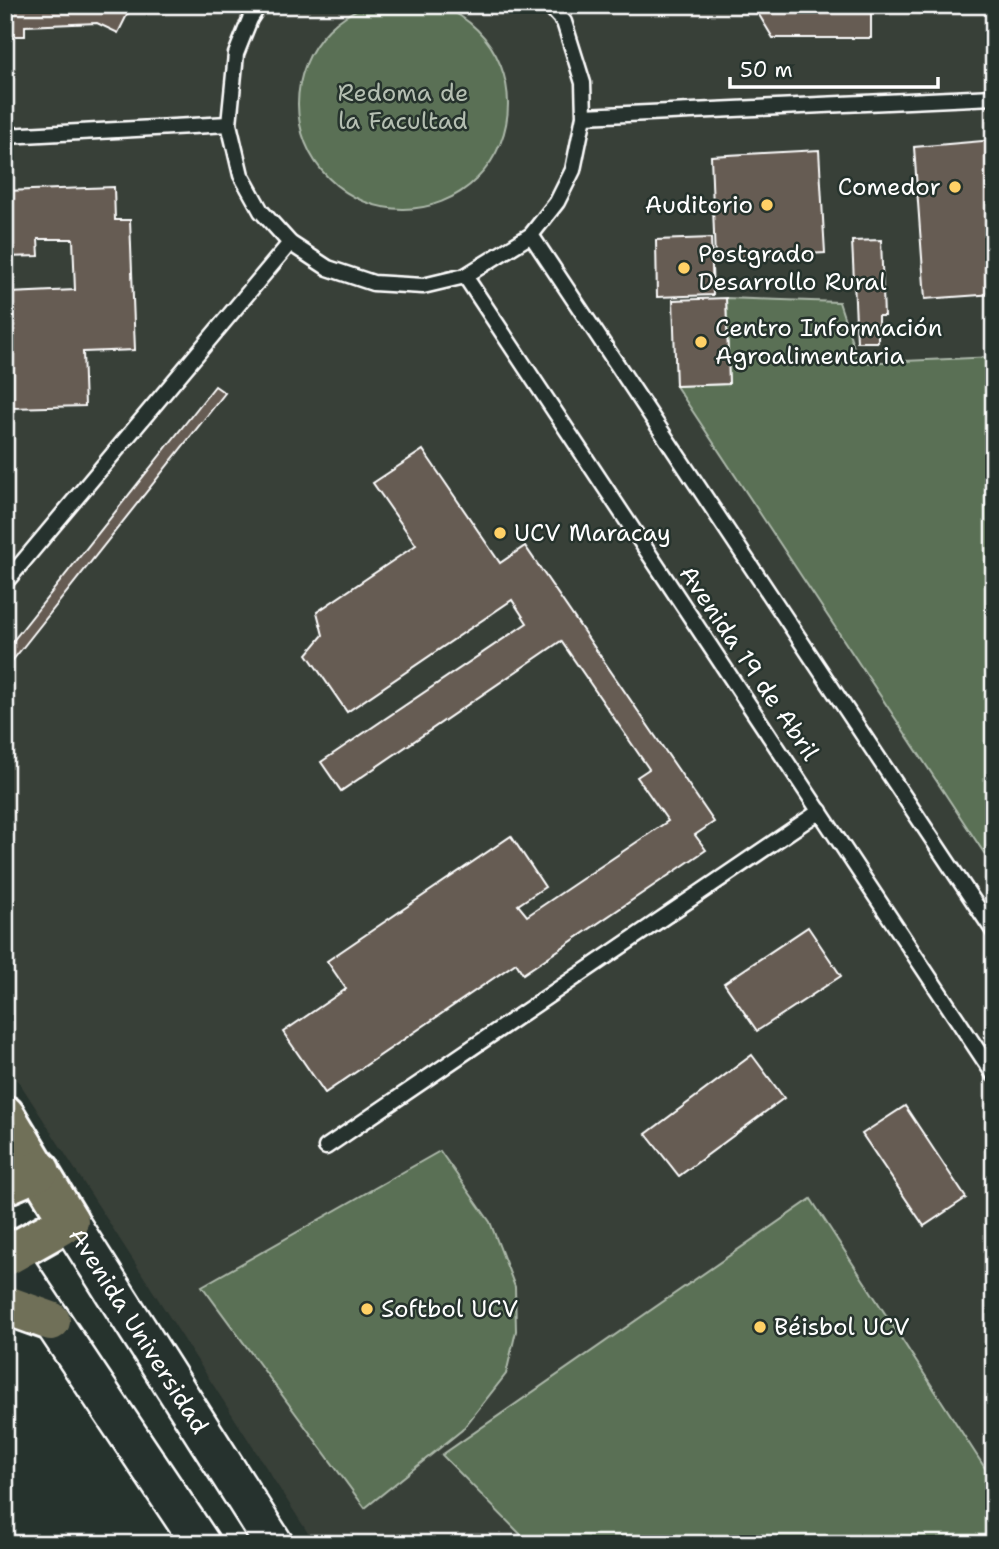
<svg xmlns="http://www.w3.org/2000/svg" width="999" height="1549" viewBox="0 0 999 1549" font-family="'Shantell Sans',sans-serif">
	<rect width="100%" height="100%" fill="#26332d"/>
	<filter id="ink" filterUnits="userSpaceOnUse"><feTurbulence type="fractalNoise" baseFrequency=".0143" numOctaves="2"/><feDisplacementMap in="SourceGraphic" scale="14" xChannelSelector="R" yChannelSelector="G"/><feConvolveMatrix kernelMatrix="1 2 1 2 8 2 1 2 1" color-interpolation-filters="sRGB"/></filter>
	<g filter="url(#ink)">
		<polygon fill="#393f38" points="5,5 994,5 994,1544 315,1544 5,1060"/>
		<g fill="#5a7054" stroke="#acb8aa" stroke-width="2">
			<circle cx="403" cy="104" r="105"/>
			<polygon points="726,298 839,302 859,363 994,357 994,868 676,386 729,384"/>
			<polygon points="440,1151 490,1222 515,1287 516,1331 506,1374 462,1430 365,1508 202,1286"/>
			<polygon points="811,1199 994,1482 994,1544 530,1544 442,1455"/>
		</g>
		<g fill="#665c52" stroke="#fff" stroke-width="2">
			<polygon points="5,5 132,5 118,33 97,23 25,26 25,36 5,36"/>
			<polygon points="753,5 871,5 871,38 773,38"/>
			<polygon points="994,140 994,294 925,299 914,147"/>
			<polygon points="819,150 825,253 715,259 711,156"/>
			<polygon points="114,187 115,220 130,220 135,350 83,352 85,406 11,408 10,393 5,393 5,359 13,359 10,293 75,290 73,239 38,239 39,256 5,257 5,191"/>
			<polygon points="711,238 713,295 657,297 656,240"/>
			<polygon points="881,240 884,316 878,316 878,342 857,342 852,241"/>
			<polygon points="726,298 729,384 676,386 673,300"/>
			<polygon points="215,386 225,393 5,670 5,651"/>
			<polygon points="423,450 500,563 525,546 714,822 695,835 706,850 523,974 516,963 325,1093 283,1032 346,989 327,961 511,836 545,887 518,905 527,916 668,821 637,777 649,769 561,641 341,791 321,762 527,623 512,600 347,712 307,654 323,635 317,612 416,545 373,483"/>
			<polygon points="808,927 841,976 757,1031 724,983"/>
			<polygon points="752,1055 784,1098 679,1176 646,1134"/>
			<polygon points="905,1106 966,1198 924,1226 862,1134"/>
		</g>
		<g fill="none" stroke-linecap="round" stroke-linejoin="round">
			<defs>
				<g id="service">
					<polyline points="259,5 250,19 236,54 229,124 241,175 261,211 290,243 328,268 373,283 423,286 465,276 531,235 557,202 573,170 584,116 583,83 564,22 549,5"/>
					<polyline points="584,116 994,97"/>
					<polyline points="5,136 229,124"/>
					<polyline points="531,235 994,932"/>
					<polyline points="465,276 994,1075"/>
					<polyline points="5,583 290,243"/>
					<polyline points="326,1147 820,811"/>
				</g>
				<g id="tertiary">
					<path id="s1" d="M69,1221L274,1544"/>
					<polyline points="8,1255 201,1544"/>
				</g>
				<g id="primary">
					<polyline points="5,1115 69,1221 5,1257"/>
					<polyline points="5,1185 40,1170"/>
					<polyline points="5,1310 12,1307 51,1321"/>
				</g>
			</defs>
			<use href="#service" stroke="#fff" stroke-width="19"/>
			<use href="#tertiary" stroke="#fff" stroke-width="42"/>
			<use href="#primary" stroke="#fff" stroke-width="44"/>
			<use href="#service" stroke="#26332d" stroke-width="14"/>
			<use href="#tertiary" stroke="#26332d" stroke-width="37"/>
			<use href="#primary" stroke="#706f59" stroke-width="38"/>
		</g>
	</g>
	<g fill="#ffd166" stroke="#26332d" stroke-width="2.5">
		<circle cx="955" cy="187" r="7"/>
		<circle cx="767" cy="205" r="7"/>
		<circle cx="684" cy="268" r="7"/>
		<circle cx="701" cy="342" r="7"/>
		<circle cx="500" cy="533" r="7"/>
		<circle cx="367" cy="1309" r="7"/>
		<circle cx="760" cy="1327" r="7"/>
	</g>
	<g text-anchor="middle" stroke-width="5" stroke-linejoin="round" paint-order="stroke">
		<g font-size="24" fill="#b5bfb2" stroke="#26332d">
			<text x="403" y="101">Redoma de<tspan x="403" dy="28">la Facultad</tspan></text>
		</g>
		<g font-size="24" fill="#fff" stroke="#26332d" text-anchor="start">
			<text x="941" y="195" text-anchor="end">Comedor</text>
			<text x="753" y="213" text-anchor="end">Auditorio</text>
			<text x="698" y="262">Postgrado<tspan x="698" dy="28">Desarrollo Rural</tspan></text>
			<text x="715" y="336">Centro Información<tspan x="715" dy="28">Agroalimentaria</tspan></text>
			<text x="514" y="541">UCV Maracay</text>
			<text x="381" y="1317">Softbol UCV</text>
			<text x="774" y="1335">Béisbol UCV</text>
		</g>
		<g font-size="24" fill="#fff" stroke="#26332d">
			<text transform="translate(749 663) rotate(56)" y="8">Avenida 19 de Abril</text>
			<text dy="8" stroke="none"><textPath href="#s1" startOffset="130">Avenida Universidad</textPath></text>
		</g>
	</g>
	<rect width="999" height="1549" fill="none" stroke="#26332d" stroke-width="28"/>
	<rect x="14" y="14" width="971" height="1521" fill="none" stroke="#fff" stroke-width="2.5" filter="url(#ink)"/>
	<path d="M730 77v10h208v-10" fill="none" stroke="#ffffff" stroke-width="3.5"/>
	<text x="740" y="77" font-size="21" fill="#ffffff" stroke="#26332d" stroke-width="5" paint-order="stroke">50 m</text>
</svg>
